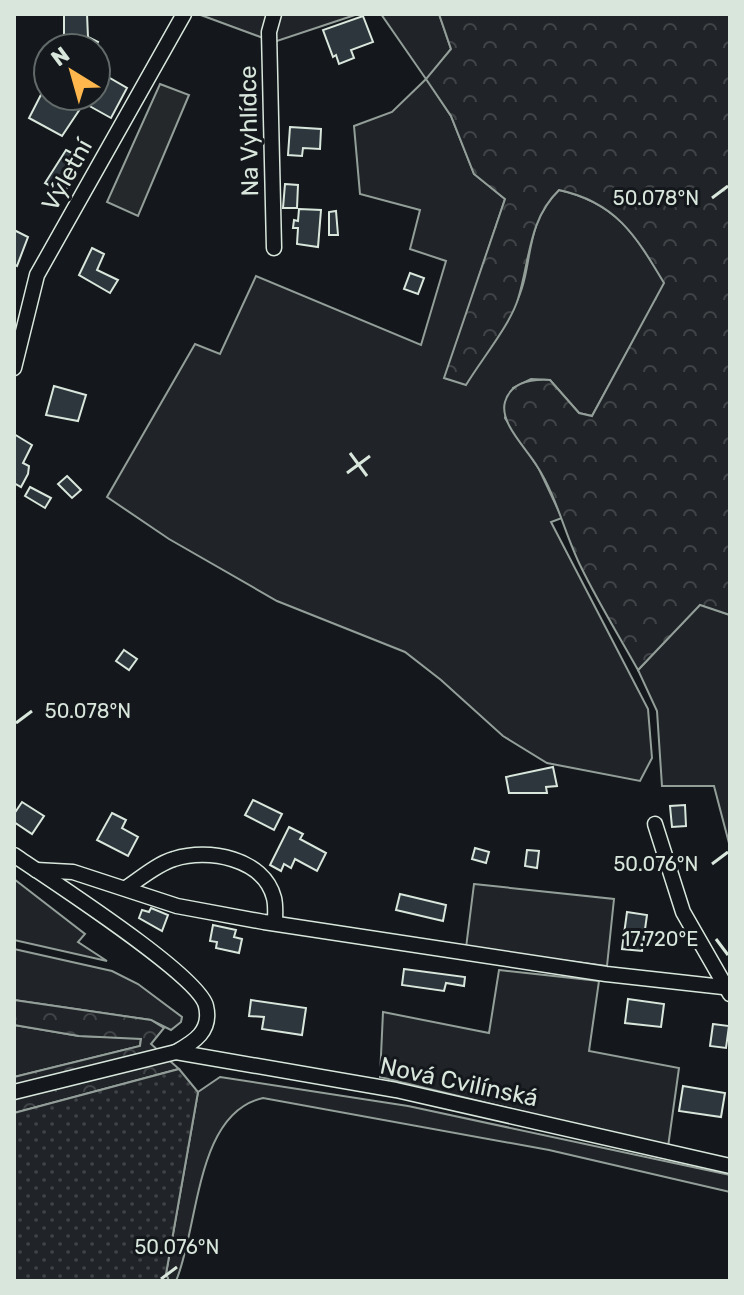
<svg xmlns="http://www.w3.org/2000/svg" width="744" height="1295" viewBox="0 0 744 1295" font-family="Rubik,sans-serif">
	<defs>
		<pattern id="forest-crowns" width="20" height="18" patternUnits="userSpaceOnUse" patternTransform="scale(2)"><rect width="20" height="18" fill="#202428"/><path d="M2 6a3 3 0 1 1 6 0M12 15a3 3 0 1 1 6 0" fill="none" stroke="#404447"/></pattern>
		<pattern id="park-dots" width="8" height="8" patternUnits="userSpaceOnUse" patternTransform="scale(2)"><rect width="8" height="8" fill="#202428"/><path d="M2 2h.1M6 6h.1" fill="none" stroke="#404447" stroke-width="1.8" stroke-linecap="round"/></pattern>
	</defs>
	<rect width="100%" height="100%" fill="#14181c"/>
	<g fill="#202428" stroke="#939e99" stroke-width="2">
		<polygon points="198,14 358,14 274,42"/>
		<path d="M381,14H439L451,49L427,79L451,116L474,174L505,199L445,378L466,384C482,358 501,332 515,305C535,267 522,226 559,190C617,203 635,235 665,283L592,416L579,413L550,380L531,379L513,388L505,418L539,469L562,518L551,522L648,709L652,758L640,781L547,763L503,736L441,680L405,652L277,601L169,539L107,497L195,344L220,354L256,276L421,345L446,261L410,249L420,210L360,194L354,126L392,112L426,79Z"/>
		<polygon points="700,604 730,615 730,847 714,786 662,786 657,711 638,670"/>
		<polygon points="14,879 85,934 78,942 107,961 14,940"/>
		<polygon points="474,884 614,899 607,966 466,948"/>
		<polygon points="14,949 112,971 138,984 182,1017 181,1022 171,1030 151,1020 14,1000"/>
		<polygon points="499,970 599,981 589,1051 679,1068 668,1147 380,1077 383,1012 489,1033"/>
		<polygon points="14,1025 79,1036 141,1038 140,1046 14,1077"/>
		<path d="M220,1077L408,1106L730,1175V1192L549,1150L263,1098C195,1113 199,1227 176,1281H169L166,1274L198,1092Z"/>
	</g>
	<g fill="url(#forest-crowns)" stroke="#939e99" stroke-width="2">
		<path d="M439,14H730V615L700,605L638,670C619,636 598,602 581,567C565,535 557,497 537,466C527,449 499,423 505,402C511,381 533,379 550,380L579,413L592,416L664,283C636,236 616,202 559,190C528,220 530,261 518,299C510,325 481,360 466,385L444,378L505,199L474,174L451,116L426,79L451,49Z"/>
		<polygon points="14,1000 151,1020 164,1028 151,1044 179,1069 14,1113 14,1077 140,1046 141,1039 79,1036 14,1025"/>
	</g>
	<polygon fill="url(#park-dots)" stroke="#939e99" stroke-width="2" points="179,1069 198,1092 166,1274 169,1281 14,1281 14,1113"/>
	<polygon fill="#24282b" stroke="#939e99" stroke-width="2" points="160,84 189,95 138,216 107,202"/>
	<g fill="#2c363c" stroke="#d8e6dc" stroke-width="2">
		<polygon points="64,14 87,14 88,37 98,42 95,48 64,48"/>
		<polygon points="363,16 373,42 351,50 354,58 339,64 336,55 333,57 323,30"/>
		<polygon points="96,70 127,88 111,118 84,103 62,136 29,118 48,81 48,96 96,96"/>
		<polygon points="290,127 321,129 320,149 303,148 302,156 288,155"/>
		<polygon points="66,150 83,159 64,193 45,183"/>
		<polygon points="285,184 298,185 297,208 283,208"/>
		<polygon points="299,209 321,210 318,247 297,244 298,228 293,228 294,220 298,221"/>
		<polygon points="336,211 338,235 329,235 329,212"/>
		<polygon points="14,230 28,237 17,266 14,264"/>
		<polygon points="92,248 104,254 97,270 118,280 110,293 79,275"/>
		<polygon points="410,273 424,278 418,294 404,289"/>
		<polygon points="54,386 86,395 78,421 46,415"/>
		<polygon points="14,434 32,445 23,463 29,466 28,474 21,487 14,483"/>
		<polygon points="67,476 81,490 72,498 58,484"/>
		<polygon points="30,487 51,498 45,508 25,496"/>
		<polygon points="124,650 137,659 129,670 116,661"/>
		<polygon points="553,767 557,786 546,787 547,793 509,793 506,777"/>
		<polygon points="253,800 282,814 274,830 245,815"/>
		<polygon points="22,802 44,816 32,834 14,822 14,814"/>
		<polygon points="685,805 686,826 672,827 670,806"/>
		<polygon points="112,813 126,820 122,828 138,837 128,856 97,840"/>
		<polygon points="289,827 303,834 300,839 326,853 317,871 295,859 291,868 284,864 281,871 270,865"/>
		<polygon points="475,848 489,852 486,863 472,859"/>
		<polygon points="527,850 539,851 537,868 525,866"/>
		<polygon points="400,894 446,905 443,921 396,910"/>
		<polygon points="151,908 168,915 162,931 139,918 142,910 149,912"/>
		<polygon points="627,912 647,915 642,951 622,949"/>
		<polygon points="213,925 236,930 234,937 242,939 239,953 216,948 217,942 210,941"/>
		<polygon points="404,969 465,977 464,986 446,983 444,991 402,985"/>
		<polygon points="628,999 664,1004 661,1027 625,1023"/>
		<polygon points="251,1000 306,1008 302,1035 262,1029 264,1017 249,1016"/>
		<polygon points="713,1024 729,1026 726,1048 710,1046"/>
		<polygon points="683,1086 725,1093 721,1117 679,1111"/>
	</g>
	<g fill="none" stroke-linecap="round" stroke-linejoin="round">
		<defs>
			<g id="street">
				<polyline points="274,14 269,32 274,248"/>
				<polyline points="14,368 37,275 184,14"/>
				<polyline points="655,824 683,912 730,994"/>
				<path d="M14,855C47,878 199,975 206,1006C212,1031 194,1042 176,1052L14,1092"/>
				<polyline points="36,870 73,872 177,906 264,922 606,974 723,987"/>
				<path d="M126,888C141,878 157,864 174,859C208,848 264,858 274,898C276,906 275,915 275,923"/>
				<polyline points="176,1052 396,1090 730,1166"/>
			</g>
		</defs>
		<use href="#street" stroke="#d8e6dc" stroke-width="17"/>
		<use href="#street" stroke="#14181c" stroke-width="14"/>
	</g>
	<path fill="none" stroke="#d8e6dc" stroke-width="3" d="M712,198L728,186M350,453L367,476M347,473L370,456M16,723L32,711M712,864L728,852M716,939L728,955M161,1279L177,1267"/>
	<g text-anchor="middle" stroke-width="6" stroke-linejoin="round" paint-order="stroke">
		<g font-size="24" fill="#d8e6dc" stroke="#14181c">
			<text transform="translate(249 131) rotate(-91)" y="8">Na Vyhlídce</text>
			<text transform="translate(67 175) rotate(-61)" y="8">Výletní</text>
			<text transform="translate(459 1082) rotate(12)" y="8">Nová Cvilínská</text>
		</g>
	</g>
	<g font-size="20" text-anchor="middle" fill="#d8e6dc" stroke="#14181c" stroke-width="6" stroke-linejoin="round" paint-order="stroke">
		<text x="656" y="205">50.078°N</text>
		<text x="88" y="718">50.078°N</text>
		<text x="656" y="871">50.076°N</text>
		<text x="660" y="946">17.720°E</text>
		<text x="177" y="1254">50.076°N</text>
	</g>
	<rect width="744" height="1295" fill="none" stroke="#d8e6dc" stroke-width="32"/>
	<g transform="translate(72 72) rotate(323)"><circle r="38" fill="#14181c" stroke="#626a69" stroke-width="2"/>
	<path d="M0-6L14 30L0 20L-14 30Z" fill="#ffb74d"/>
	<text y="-12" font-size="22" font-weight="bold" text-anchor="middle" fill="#d8e6dc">N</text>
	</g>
</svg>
